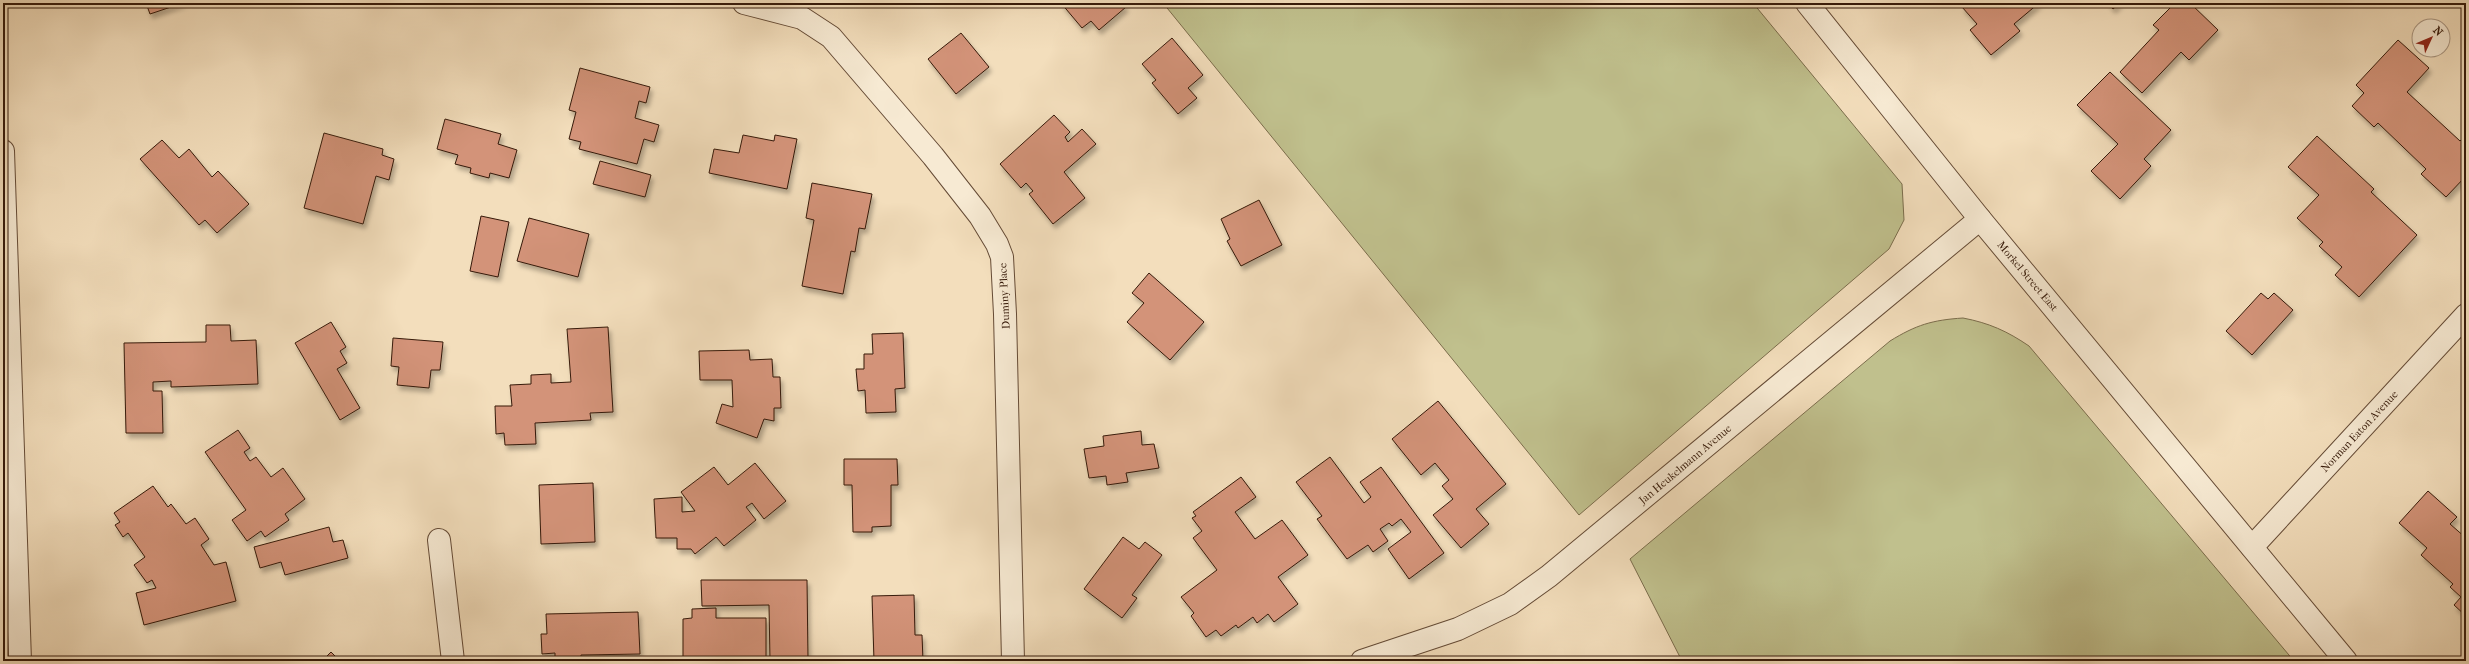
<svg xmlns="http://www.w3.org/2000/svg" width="2469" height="664" viewBox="0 0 2469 664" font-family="'IM FELL French Canon',serif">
	<defs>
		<filter id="shadow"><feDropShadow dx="2.5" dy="4.5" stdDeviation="2" flood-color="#0004"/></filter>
	</defs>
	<rect width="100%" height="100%" fill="#f3debc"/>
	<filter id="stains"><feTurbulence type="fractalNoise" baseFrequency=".005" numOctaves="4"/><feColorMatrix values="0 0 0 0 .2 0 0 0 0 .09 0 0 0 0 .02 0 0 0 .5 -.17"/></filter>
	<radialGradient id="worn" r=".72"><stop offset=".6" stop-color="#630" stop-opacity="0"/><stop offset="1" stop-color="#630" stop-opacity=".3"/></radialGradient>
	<g fill="#c0c08d" stroke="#7b6d4c">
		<polygon points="1163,3 1753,3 1902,184 1904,220 1889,249 1579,515"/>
		<path d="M1963,318C1989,323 2007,331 2029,346L2294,661H1682L1630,559L1890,341C1916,325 1932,320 1963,318Z"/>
	</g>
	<g fill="#d39379" stroke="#361a0a" filter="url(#shadow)">
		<polygon points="146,3 183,3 150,14"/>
		<polygon points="1061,3 1123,3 1126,7 1099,30 1091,21 1082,28"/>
		<polygon points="1967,3 2039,3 2014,24 2020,31 1991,55 1970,30 1977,24 1962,7"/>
		<polygon points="2108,3 2120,3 2113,9"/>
		<polygon points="2175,3 2190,3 2218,30 2189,60 2181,52 2142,93 2120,72 2159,30 2153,25"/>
		<polygon points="961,33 989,67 956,94 928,59"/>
		<polygon points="1172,38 1203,75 1188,88 1197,98 1178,114 1152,83 1156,80 1142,64"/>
		<polygon points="2398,40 2429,68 2407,92 2460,141 2463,138 2466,141 2466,176 2446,197 2421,174 2426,169 2378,123 2374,127 2352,106 2364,93 2356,85"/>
		<polygon points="580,68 650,87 646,103 639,101 635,118 659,125 654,142 644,139 637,164 579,149 581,142 569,139 576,112 569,110"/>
		<polygon points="2110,72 2171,130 2144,159 2151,166 2120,199 2091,171 2118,144 2077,105"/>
		<polygon points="1054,115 1070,132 1065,137 1068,142 1082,129 1096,144 1064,172 1085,198 1053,224 1029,194 1033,191 1026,183 1021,188 1000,164"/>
		<polygon points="445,119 501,134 498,144 517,150 509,178 490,173 489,178 470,173 471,168 455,164 458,155 437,149"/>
		<polygon points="324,133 383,149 382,155 394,159 389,180 376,176 363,224 304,208"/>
		<polygon points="743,135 774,141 775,135 797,139 787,189 709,173 714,149 739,153"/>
		<polygon points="2317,136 2374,189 2371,192 2417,235 2359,297 2335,275 2342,267 2319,246 2323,242 2297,218 2319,195 2288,167"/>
		<polygon points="162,140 179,158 189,149 212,177 218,171 249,204 217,233 205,220 199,225 140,159"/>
		<polygon points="600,161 651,175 645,197 593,184"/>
		<polygon points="812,183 872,194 865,229 859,228 855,252 851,251 843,294 802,286 814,220 806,218"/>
		<polygon points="1259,200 1282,245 1241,266 1227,241 1230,239 1221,219"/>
		<polygon points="481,216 509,222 498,277 470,271"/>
		<polygon points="529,218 589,234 578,277 517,261"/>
		<polygon points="1149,273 1204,322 1170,360 1127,322 1144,303 1132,293"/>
		<polygon points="2261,293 2268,299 2274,293 2293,310 2252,355 2226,331"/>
		<polygon points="331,322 346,347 340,351 347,363 337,369 360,408 340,420 295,343"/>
		<polygon points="206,325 230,325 231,341 256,340 258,384 171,387 171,381 153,382 153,391 162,391 163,433 126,433 124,343 206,342"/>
		<polygon points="608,327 613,412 590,413 591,420 535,423 536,444 505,445 504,433 496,434 495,406 512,406 510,385 531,384 531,375 551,374 551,383 571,382 567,329"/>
		<polygon points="903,333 905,388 895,389 896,412 866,413 865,390 858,391 856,369 864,369 864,354 873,354 872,334"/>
		<polygon points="393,338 443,342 440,370 431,370 429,388 397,385 399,367 391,366"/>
		<polygon points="749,350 750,360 772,359 773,377 780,377 781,408 774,408 774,421 764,419 757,438 716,423 722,404 733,407 732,380 700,380 699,351"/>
		<polygon points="1438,401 1506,484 1476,509 1489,524 1461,548 1433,515 1453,499 1442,486 1449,480 1435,463 1421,475 1392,439"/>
		<polygon points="238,430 250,448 244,452 250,461 256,457 271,477 283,468 305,499 285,514 289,520 265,537 261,531 247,541 232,520 246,510 205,452"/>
		<polygon points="1141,431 1142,445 1154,444 1159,468 1126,473 1128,482 1107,485 1106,476 1089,478 1084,449 1104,446 1103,436"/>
		<polygon points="1330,457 1364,503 1371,497 1360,482 1381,467 1444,553 1409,579 1388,549 1411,532 1401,519 1392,526 1389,523 1380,529 1388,541 1373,552 1368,545 1347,559 1317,519 1322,516 1296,482"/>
		<polygon points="844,459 897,459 898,485 891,485 891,526 872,527 872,532 853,532 852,485 844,485"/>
		<polygon points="755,463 786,501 764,519 752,503 746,507 756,520 724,546 716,537 695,554 691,549 677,549 677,538 656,538 654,499 682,497 682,512 695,511 681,492 714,467 728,485"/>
		<polygon points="1241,477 1256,497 1235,512 1255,539 1282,520 1308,555 1278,577 1298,604 1274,622 1268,614 1257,623 1253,617 1238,628 1236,625 1221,636 1216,630 1206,637 1191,616 1194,613 1181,597 1217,570 1193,538 1202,531 1192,518 1196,516 1193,512"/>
		<polygon points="593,483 595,542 541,544 539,485"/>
		<polygon points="153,486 168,507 171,504 186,524 195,518 209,539 201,545 214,565 226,562 236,601 144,625 136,593 156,588 152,580 147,583 134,565 145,557 128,533 123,537 115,525 120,522 114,513"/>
		<polygon points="2428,491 2457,517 2450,524 2466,538 2466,616 2454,605 2461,597 2450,587 2453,584 2421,555 2427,548 2399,523"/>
		<polygon points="329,527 333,542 343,540 348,558 285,575 281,562 260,568 254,547"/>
		<polygon points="1123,537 1139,549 1145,542 1162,555 1132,595 1137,598 1122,618 1084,589"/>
		<polygon points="701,580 807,580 808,659 770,660 769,605 702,606"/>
		<polygon points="914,595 915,635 922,635 923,661 874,661 872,596"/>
		<polygon points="716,608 716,618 766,618 766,661 725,661 725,659 683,661 683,619 692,618 692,609"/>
		<polygon points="638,612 640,654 581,655 581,661 555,661 555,653 542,654 541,634 547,634 546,614"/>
		<polygon points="331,652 340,661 322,661"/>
	</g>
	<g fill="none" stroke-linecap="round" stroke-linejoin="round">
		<defs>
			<g id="minor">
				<polyline points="744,3 802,18 831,37 933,156 980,216 997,244 1002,257 1005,314 1013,661"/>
				<polyline points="1807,3 1980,219 2346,661"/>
				<polyline points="439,540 453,661"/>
				<polyline points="2252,547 2466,315"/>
				<polyline points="1362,661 1458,629 1510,604 1549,576 1980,219"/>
			</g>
			<polyline id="tertiary" points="3,151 20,661"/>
		</defs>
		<use href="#minor" stroke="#654b36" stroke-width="24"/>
		<use href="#tertiary" stroke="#654b36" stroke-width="24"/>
		<use href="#minor" stroke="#f7ead3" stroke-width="22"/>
		<use href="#tertiary" stroke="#f7ead3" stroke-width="22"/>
	</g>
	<g text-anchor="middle" stroke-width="3" stroke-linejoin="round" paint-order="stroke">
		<g font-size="11" fill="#361a0a" stroke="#f7ead3">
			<text transform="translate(2028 276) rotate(50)" y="4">Morkel Street East</text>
			<text transform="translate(1004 296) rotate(-93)" y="4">Duminy Place</text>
			<text transform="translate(2359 431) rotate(-47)" y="4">Norman Eaton Avenue</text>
			<text transform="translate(1685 464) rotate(-40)" y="4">Jan Heukelmann Avenue</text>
		</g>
	</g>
	<rect width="2469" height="664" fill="none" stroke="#f3debc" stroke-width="16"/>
	<rect x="4" y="4" width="2461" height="656" fill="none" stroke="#361a0a" stroke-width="2"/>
	<rect x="8" y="8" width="2453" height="648" fill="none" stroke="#361a0a"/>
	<g transform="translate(2431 38) rotate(46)"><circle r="19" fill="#f7ead3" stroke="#aa9783"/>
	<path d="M0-3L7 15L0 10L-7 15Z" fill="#8f2418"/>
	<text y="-6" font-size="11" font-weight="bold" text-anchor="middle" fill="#361a0a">N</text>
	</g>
	<rect width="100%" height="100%" filter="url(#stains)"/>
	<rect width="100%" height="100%" fill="url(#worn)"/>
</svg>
